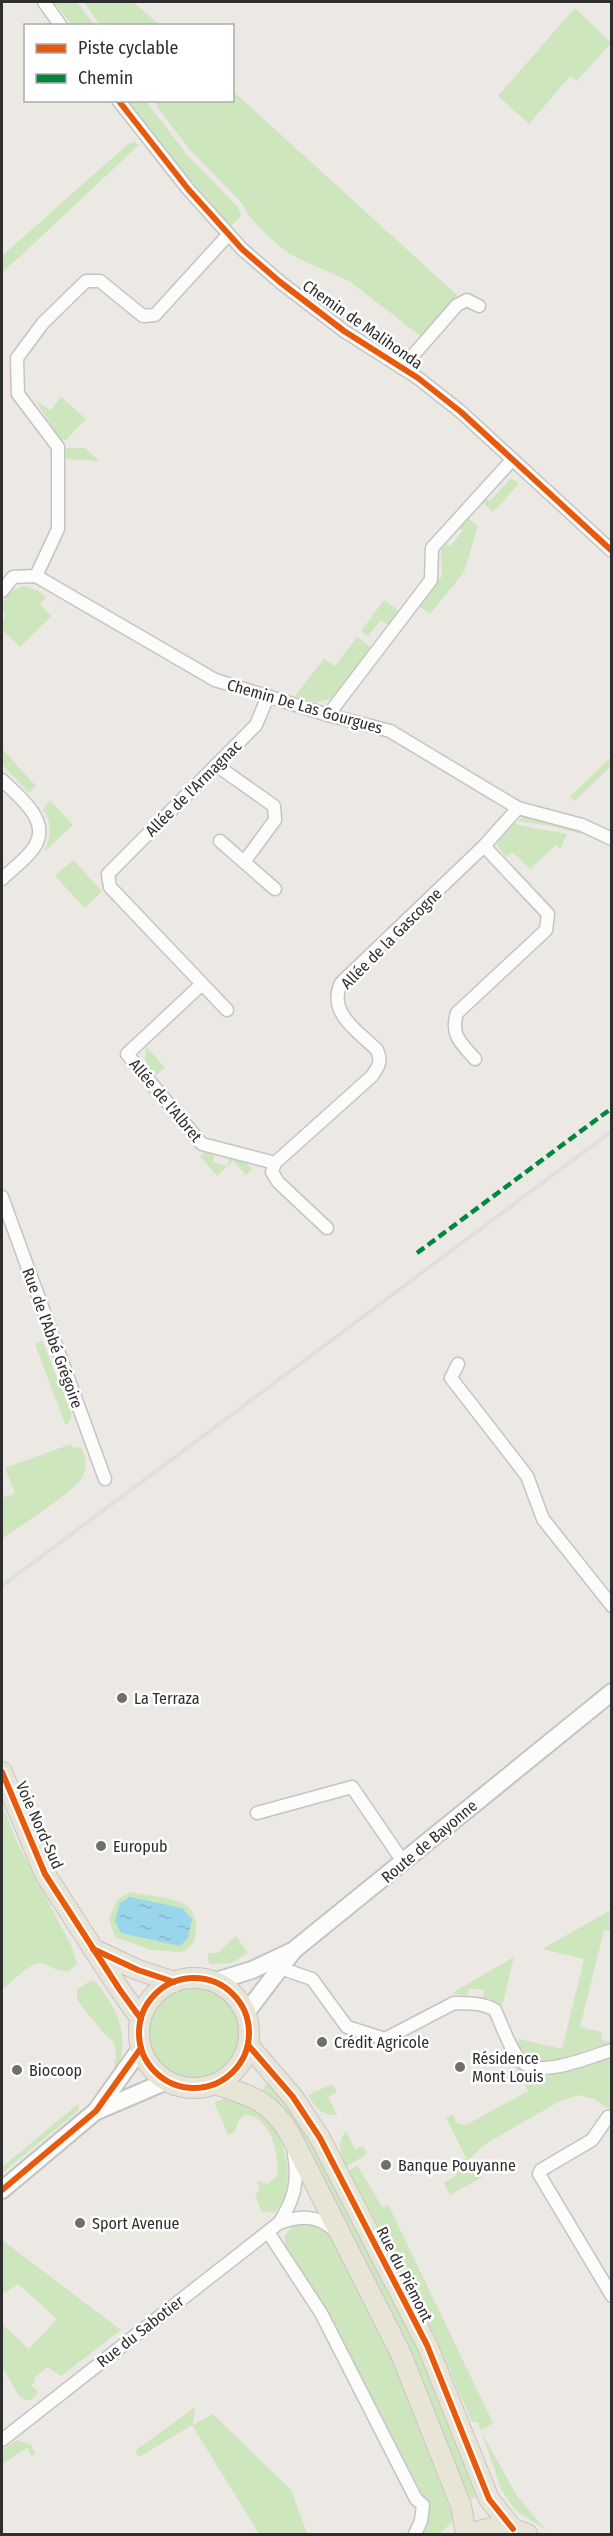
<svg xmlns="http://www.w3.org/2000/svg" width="613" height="2536" viewBox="0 0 613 2536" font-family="'Fira Sans Condensed',sans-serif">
	<defs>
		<pattern id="water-ripples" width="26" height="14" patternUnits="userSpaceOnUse" patternTransform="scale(1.5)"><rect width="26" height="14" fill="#99d6ec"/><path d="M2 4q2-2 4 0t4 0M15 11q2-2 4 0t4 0" fill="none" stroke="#84b8cb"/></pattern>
	</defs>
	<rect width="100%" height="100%" fill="#ece8e4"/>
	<g fill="#cee6be">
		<polygon points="54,2 77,2 94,25 72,25"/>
		<polygon points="84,2 133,2 160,25 100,25"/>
		<polygon points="575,8 611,43 577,81 570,76 529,124 498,96"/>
		<polygon points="233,91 457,295 422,337 349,281 291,255 271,239 250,217 242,203 190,150 153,101 232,100"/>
		<polygon points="128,101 146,101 187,155 238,207 241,216 231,226 178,166"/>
		<polygon points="134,142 139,145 2,273 2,256 128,144"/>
		<polygon points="61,397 86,419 66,440 60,439 36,401 51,410"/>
		<polygon points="66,448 85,448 99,461 65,459"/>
		<polygon points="511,478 519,484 493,512 483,503 487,499 490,501"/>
		<polygon points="468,518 478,526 464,572 430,614 418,605 442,576 441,549 446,544 450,546 463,531 459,528"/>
		<path d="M24,586L37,590L46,597L40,605L52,616L20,647L2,630V622L6,615L2,610C2,598 13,588 24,586Z"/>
		<polygon points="384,600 399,611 388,625 381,620 368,636 361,631"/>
		<path d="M357,637L370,647L336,694C322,706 311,702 295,696L324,659L335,666Z"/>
		<polygon points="2,749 36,786 29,793 2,764"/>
		<polygon points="611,757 611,766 575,801 570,797"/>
		<path d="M50,800L73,825L44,852C50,837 54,824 43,810Z"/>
		<polygon points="525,816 584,831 581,834 551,826 518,821"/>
		<polygon points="515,823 518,825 567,834 560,849 556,845 530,869 512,852 506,857 498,847 498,842"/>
		<polygon points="73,860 102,891 85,908 55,876"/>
		<polygon points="146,1046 165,1068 153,1077 145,1060"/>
		<polygon points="206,1151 215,1153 213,1162 227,1166 229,1158 245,1162 252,1169 246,1175 233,1161 217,1176 200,1156"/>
		<polygon points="42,1340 72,1415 68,1424 65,1424 36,1347 36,1344"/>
		<path d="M71,1444L72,1447L82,1448C86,1458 87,1466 83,1476C76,1491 18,1527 2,1539V1498L15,1493L5,1468Z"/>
		<path d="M2,1804L16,1840L71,1945L77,1964L69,1971C52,1971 53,1966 41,1963C31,1961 10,1984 2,1990Z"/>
		<path d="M130,1892C164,1899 206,1895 194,1942L183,1952L151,1950L115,1937L109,1919L117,1900Z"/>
		<polygon points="611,1910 611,1931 604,1930 580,2027 602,2032 601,2040 611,2042 543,2065 526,2059 517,2046 519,2039 562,2049 584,1959 542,1949"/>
		<polygon points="236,1936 248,1953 231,1963 209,1964 208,1953 218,1953"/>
		<polygon points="514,1957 501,2011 490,1999 483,1998 484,1990 469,1988 467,1996 452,1993"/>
		<path d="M91,1980L95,1981C113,2004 125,2022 122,2052C120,2060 119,2068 113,2074L116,2056L114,2042L105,2035L77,2000V1990Z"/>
		<circle cx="193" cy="2033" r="46"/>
		<polygon points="611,2055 611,2110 594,2099 578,2095 560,2101 482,2146 470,2159 482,2177 450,2195 444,2183 456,2175 458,2162 466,2158 446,2118 453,2115 457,2123 466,2125 528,2091 515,2065 531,2076 542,2078"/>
		<polygon points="269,2080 297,2113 427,2361 478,2497 467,2500 453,2457 422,2383 261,2093"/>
		<path d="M332,2084L337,2092L328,2097L337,2115C322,2117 315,2106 308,2095Z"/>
		<path d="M224,2099C236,2100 250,2104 260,2111C286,2129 299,2188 275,2212H262L255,2195L260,2189L257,2181L268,2184L277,2176C280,2155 271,2116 245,2115L239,2120L234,2132L228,2135L214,2102Z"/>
		<polygon points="78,2104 79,2110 2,2173 2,2167"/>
		<path d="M346,2131L355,2149L363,2146L367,2154L347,2166C340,2153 336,2142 346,2131Z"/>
		<polygon points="357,2165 382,2207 388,2204 493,2423 481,2431 517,2496 545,2529 515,2510 501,2489 478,2422 472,2422 419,2301 349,2171"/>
		<polygon points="295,2224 316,2224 329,2232 390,2351 428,2444 427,2446 452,2515 452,2522 439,2534 421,2534 427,2508 424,2497 332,2319 285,2245 285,2235"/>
		<polygon points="2,2240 121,2330 61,2376 47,2367 34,2378 36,2380 31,2386 38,2391 37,2395 31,2400 26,2400 20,2397 2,2367 2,2324 29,2349 57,2319 18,2284 8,2291 2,2292"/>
		<polygon points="195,2407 193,2425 213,2414 291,2490 307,2534 259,2534 192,2425 139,2457 135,2451"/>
		<polygon points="17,2440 30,2444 36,2454 32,2456 27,2448 2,2464 2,2450"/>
	</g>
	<polygon fill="url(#water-ripples)" points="130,1897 182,1908 192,1919 188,1938 180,1946 121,1933 115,1921 120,1903"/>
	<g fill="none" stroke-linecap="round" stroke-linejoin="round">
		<defs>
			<g id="street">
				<polyline points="44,2 61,26"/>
				<polyline points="118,100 188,189 242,249 280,282 344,331 418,378 461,412 612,551"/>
				<polyline points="402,368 457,305 467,300 479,306"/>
				<polyline points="36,576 215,680 328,715 390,731 518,808 582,825 612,839"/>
				<polyline points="36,576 58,529 58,447 18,394 17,358 43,323 86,281 100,281 143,316 155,315 228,235"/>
				<polyline points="2,591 13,577 36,576"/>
				<polyline points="328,715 431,580 432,548 512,460"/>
				<polyline points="216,765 274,806 275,820 244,862"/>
				<path d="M2,780C18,796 51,820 35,846C28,858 12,869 2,879"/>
				<polyline points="220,841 275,889"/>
				<polyline points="202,984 127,1054 202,1144 275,1163"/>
				<polyline points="227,1010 110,887 108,874 256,725 268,696"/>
				<path d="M475,1059C461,1043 450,1035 457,1013L546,930L548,914L484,846"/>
				<polyline points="2,1197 105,1479"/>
				<path d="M327,1228L278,1182L272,1172L275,1163L372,1076C379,1066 382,1061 377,1050C358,1031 327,1013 341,983L484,846L518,808"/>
				<polyline points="458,1364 451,1378 527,1476 543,1519 612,1606"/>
				<polyline points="257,1813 352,1787 404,1863"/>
				<path d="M280,1968L312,1979L347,2027L385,2039L454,2003C467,2003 484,2003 495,2010C501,2023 511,2052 521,2061C540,2079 589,2057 612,2050"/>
				<polyline points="608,2117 592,2140 541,2170 539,2174 612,2296"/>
				<path d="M279,2223C294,2200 299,2182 294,2154"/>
				<polyline points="268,2232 321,2313 416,2499 423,2505 421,2521 415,2534"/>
				<path d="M2,2440L279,2223C300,2216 318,2214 335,2231"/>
			</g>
			<g id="secondary">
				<polyline points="213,1982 252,1970 290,1952"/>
				<polyline points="245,2014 294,1950 612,1692"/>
				<polyline points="97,2111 167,2081"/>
				<polyline points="2,2190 96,2111 141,2048"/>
			</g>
			<g id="primary">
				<polyline points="2,1772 45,1874 120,1990 141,2019"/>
				<polyline points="93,1949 138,1970 174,1982"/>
				<circle cx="194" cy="2033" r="55"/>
				<polyline points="248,2045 293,2097 320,2138 427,2345 489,2499 513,2529"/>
				<path d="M215,2084C253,2097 268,2099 290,2134L401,2354L461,2506L466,2534"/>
				<path d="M472,2534C491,2525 508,2526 527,2534"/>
			</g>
		</defs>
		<use href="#street" stroke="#c5c4c5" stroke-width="15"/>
		<use href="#secondary" stroke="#c5c4c5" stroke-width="20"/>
		<use href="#primary" stroke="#c6c5c4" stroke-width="22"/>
		<use href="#street" stroke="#fcfcfb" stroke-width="12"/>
		<use href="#secondary" stroke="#fcfcfb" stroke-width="16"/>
		<use href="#primary" stroke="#e8e4d6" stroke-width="20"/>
		<polyline stroke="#dfdfe1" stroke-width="4" points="2,1586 612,1131"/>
		<polyline stroke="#00873e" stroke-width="4.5" stroke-dasharray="9 4.5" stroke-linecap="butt" points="417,1253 612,1108"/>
		<defs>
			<g id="cycleway">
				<polyline points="118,100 188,189 242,249 280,282 344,331 418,378 461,412 612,551"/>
				<polyline points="2,1772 45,1874 120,1990 141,2019"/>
				<polyline points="93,1949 138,1970 174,1982"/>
				<circle cx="194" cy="2033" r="55"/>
				<polyline points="248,2045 293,2097 320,2138 427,2345 489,2499 513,2529"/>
				<polyline points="2,2190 96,2111 141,2048"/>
			</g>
		</defs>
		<use href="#cycleway" stroke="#fff" stroke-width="10"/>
		<use href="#cycleway" stroke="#e8590c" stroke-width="6"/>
	</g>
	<g fill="#706f6e" stroke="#fff" stroke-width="2">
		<circle cx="122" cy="1698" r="6"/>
		<circle cx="101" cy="1846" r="6"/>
		<circle cx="322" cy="2042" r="6"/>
		<circle cx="460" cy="2067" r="6"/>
		<circle cx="17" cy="2070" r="6"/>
		<circle cx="386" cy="2165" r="6"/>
		<circle cx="80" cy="2223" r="6"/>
	</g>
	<g text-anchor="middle" stroke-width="5" stroke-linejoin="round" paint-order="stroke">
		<g font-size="16" fill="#2e2e2e" stroke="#fff">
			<text transform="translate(363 324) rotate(35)" y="6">Chemin de Malihonda</text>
			<text transform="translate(305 706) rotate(16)" y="6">Chemin De Las Gourgues</text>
			<text transform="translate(193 788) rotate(-45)" y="6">Allée de l'Armagnac</text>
			<text transform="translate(391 938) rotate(-45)" y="6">Allée de la Gascogne</text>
			<text transform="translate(166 1100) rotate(50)" y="6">Allée de l'Albret</text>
			<text transform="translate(53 1338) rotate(70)" y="6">Rue de l'Abbé Grégoire</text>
			<text transform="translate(40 1825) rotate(66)" y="6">Voie Nord-Sud</text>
			<text transform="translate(429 1841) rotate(-40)" y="6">Route de Bayonne</text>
			<text transform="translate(405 2274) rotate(63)" y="6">Rue du Piémont</text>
			<text transform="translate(140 2331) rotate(-38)" y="6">Rue du Sabotier</text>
		</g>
		<g font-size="16" fill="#2e2e2e" stroke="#fff" text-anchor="start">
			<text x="134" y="1704">La Terraza</text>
			<text x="113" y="1852">Europub</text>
			<text x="334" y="2048">Crédit Agricole</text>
			<text x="472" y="2064">Résidence<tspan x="472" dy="18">Mont Louis</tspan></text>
			<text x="29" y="2076">Biocoop</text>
			<text x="398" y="2171">Banque Pouyanne</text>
			<text x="92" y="2229">Sport Avenue</text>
		</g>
	</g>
	<rect width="613" height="2536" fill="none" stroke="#2e2e2e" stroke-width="6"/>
	<rect x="24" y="24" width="210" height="78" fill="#ffffff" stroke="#ababab" stroke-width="1.5"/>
	<rect x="36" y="44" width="30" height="9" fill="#e8590c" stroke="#ababab" stroke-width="1.5"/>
	<text x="78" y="54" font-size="18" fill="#2e2e2e">Piste cyclable</text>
	<rect x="36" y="74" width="30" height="9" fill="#00873e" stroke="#ababab" stroke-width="1.5"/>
	<text x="78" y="84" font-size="18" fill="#2e2e2e">Chemin</text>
</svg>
